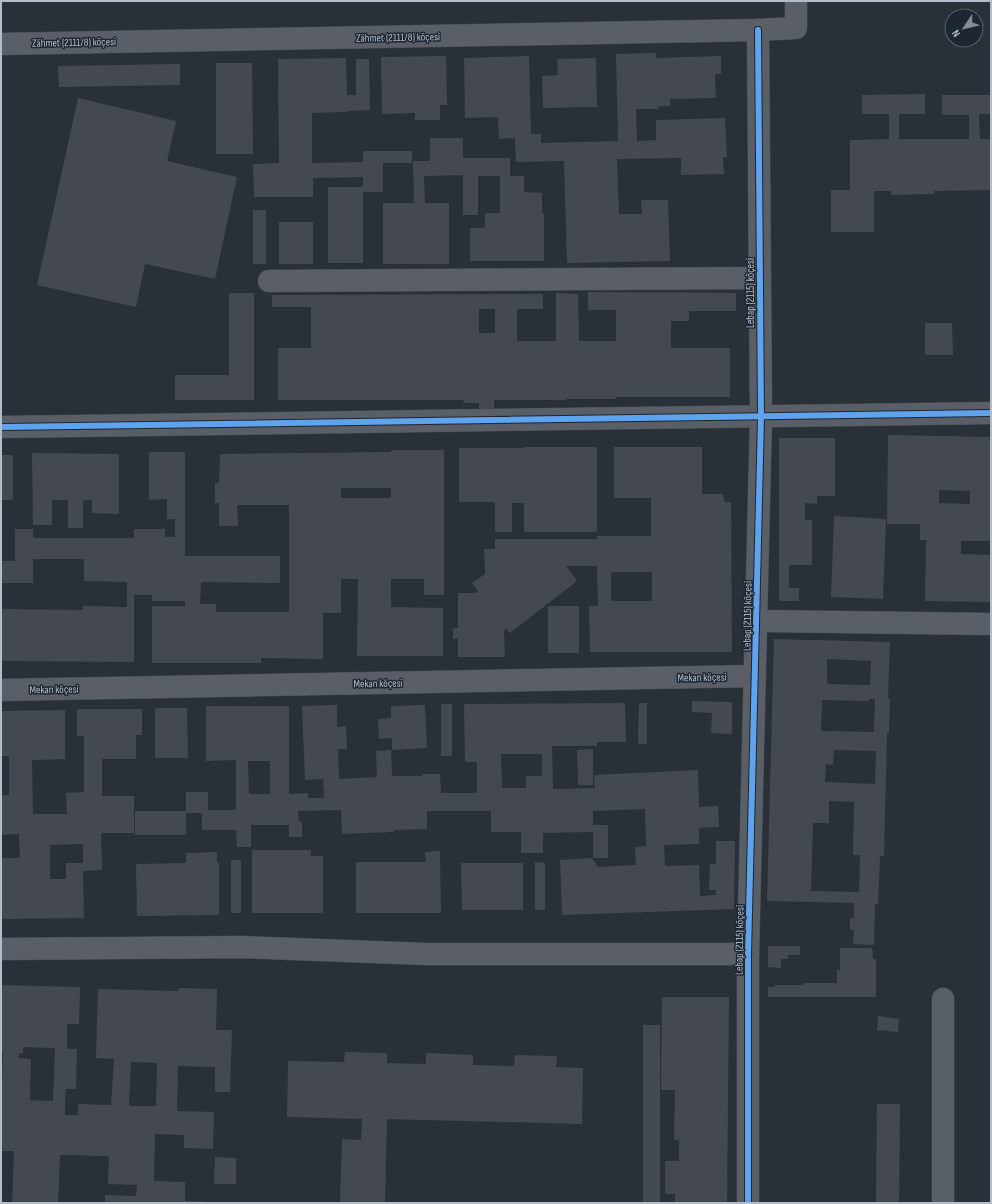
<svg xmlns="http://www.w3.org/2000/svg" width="992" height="1204" viewBox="0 0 992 1204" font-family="'Sofia Sans Condensed',sans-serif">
	<rect width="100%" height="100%" fill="#2a3038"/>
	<g fill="#444950" fill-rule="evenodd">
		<polygon points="656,53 656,58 721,56 721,74 715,74 716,98 670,99 670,106 658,106 658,109 636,109 637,141 656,140 656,120 725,118 727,157 723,157 724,174 681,175 681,158 617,159 619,214 642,214 641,200 668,200 670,261 567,263 564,161 516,162 515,138 499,139 498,117 465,118 464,58 529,56 531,134 541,134 541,143 618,141 616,54"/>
		<polygon points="446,56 447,105 440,105 440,120 415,120 415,113 382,114 381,57"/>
		<polygon points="346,58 347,95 356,95 356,59 369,59 370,110 347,111 347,112 312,113 312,163 363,162 363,151 412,151 412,163 383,163 383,192 363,192 363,263 328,263 328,187 363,187 363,177 313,178 313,197 254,197 253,164 279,163 278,59"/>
		<polygon points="596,58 597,107 543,108 542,76 558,75 557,59"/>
		<polygon points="216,63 252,63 253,154 216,154"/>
		<polygon points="180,64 180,85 59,87 58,66"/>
		<polygon points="925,94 925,114 899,114 899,139 969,139 969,115 942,115 942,95 991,95 991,114 979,114 980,139 991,139 991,190 934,191 934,194 891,195 891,191 874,191 874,232 831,232 831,190 850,190 850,140 889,139 889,114 862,114 862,95"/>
		<polygon points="78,98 176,121 167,161 237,177 215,279 145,264 136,307 37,285"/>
		<polygon points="430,138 463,138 463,158 510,158 510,176 524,176 524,192 542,193 542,213 544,213 544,261 470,261 470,228 485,228 485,213 500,213 500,176 478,176 478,215 463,215 463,175 424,176 425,203 449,203 449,264 383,264 383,203 414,203 413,161 430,161"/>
		<rect x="253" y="210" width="13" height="54"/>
		<rect x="279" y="222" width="34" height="42"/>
		<path d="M588,292L736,293V311H689V321H671V348H730V397H616V399H566V400H494V410H479V403H463L464,400H278V348H311V307H272V295L543,294V309H517V341H556V293L578,294L579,341H616V310H588ZM479,309H495V333H479Z"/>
		<polygon points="229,293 254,293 254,400 175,400 175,375 229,375"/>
		<polygon points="925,323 952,323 953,355 925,355"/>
		<path d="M888,435L991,437V541H961V554L991,555V602L925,601L926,540H920V524H887ZM939,490L970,491V504L939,503Z"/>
		<polygon points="779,438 835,438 835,496 817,496 817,504 805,503 805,520 812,520 812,565 789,565 789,588 799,588 799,601 779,601"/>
		<polygon points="524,447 597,447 597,532 524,532 524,503 512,503 512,532 495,532 495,502 459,502 459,448 524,448"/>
		<path d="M614,447H702V494H723L724,502H731L732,652H590L589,606H598L597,566H566L577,581L510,633L507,629L504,630L505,657H458V638L453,639V628H458V593H476L478,591L472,583L485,574L484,549H495V539H597V536H651V498H614ZM611,572H652V601H611Z"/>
		<path d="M391,450H444V595H424V579H391V607L443,608V656H357L358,579H341V613H323V659L261,658V663H152V606H185V601H152V595H134V662L1,661V609L83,610V606L127,607V582L84,581V559H33V583H1V561H15V529H33V538H134V529H165V537H175V519H167V499L149,500V452H185V556H280V583L201,582L200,604H216V612H289V505H237L238,526H219V503H215V483H219L220,454L391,452ZM341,488H391V498H341Z"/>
		<polygon points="32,453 119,454 119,514 92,513 92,500 83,500 83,528 68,528 68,500 52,500 52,525 33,525"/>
		<rect x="1" y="455" width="12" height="45"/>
		<polygon points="834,516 886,519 883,599 831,597"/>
		<rect x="548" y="606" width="31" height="47"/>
		<path d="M774,639L890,642L888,699H890L889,733H887L884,856H880L878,904H875L874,945L853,944L854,930H850V918H854V903L767,901ZM827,659L871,661L870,685L827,684ZM869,699H875L874,732L821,731L822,700L869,701ZM834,750L876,751L875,784L825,782L826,764L833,765ZM829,801L854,802L853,855H860L859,892L811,891L813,823H829Z"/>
		<polygon points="692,701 732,702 732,734 711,733 712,713 692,712"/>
		<path d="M625,703L626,742H597V746H552L553,789L595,788L594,775L698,770L699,807L718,806L719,827L699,828V844L664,845L665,866L699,865L700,896L716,895V890H709L710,864H716V841H735L734,909L562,915L560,860L591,858L596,863L597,867L636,865L635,847L646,846L645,809L593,811V825H608V858H593V832L543,833V853H521V832H491V811H427V829L394,830V832L342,834L341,810L298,811L299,821L302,822V837H289V825H251V847H237L236,830H202V813H186V835H135V811H186V792H208V810H236V760L206,761V706H289V794L308,793V798H324L323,779L305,780L302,706L337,705V727L346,726L347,749H338L339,779L377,777L376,751L391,750L392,776H422V774H440L441,793H477V762H465L464,704ZM501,754H542V776H526V788H502ZM248,761H270V794H249Z"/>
		<polygon points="639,703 647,703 647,744 638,744"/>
		<rect x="441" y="704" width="11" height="52"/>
		<polygon points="425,705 427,748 392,750 392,738 379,739 378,719 391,718 391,706"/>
		<polygon points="155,708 187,708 188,758 155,758"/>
		<path d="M77,709H142V735H136V759H102V796H134V833H101L102,870L83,871L84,918L1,919V858H20L19,834L1,835V795H9V756H1V711L65,710V759L32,760L33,814H67L66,793L84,792V736H77ZM83,844V863H66V879H50V845Z"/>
		<polygon points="593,749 593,785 578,785 577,750"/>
		<polygon points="252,850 311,850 311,856 323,856 323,913 252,913"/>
		<polygon points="440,851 441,913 356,913 356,862 426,862 425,852"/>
		<polygon points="217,852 217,863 219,863 219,915 137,916 136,864 186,863 186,853"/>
		<rect x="231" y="860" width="10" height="53"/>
		<polygon points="535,862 545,863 545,910 535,910"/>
		<polygon points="461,863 523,863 523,910 462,910"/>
		<polygon points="768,946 800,946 800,955 788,955 788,959 781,959 781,968 768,967"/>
		<polygon points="840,948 872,948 873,959 876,959 876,997 768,997 768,987 775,987 775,985 803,985 803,983 837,983 837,970 840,970"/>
		<path d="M1,985L80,987L79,1024H67V1049H77L76,1089H66L65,1101V1115H78V1104L111,1105L114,1059L96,1058L98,989L179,991V988L217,989L216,1030H232L230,1092H215V1067L178,1066L177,1111L214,1112L213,1149L184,1148V1135L155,1134L154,1181L185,1182V1201L213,1202V1203H105V1195L136,1196L137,1185L108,1184L109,1156L60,1155L58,1203H12L14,1151H1V1098L3,1053H1ZM23,1047L55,1048L53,1101L30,1100L31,1059L19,1058V1053H23ZM131,1062L157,1063L156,1106H129Z"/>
		<polygon points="662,997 729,997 727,1203 675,1203 675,1194 665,1194 665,1161 679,1161 679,1140 674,1140 675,1090 661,1090"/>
		<polygon points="878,1016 899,1019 898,1032 877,1030"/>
		<rect x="643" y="1025" width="17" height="178"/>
		<polygon points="345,1052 387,1053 387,1063 426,1064 426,1053 473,1055 473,1065 514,1066 515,1055 557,1056 556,1067 583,1068 582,1124 387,1119 385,1203 340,1203 342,1139 361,1140 362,1119 287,1117 288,1061 344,1062"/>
		<polygon points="877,1104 900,1104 899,1203 876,1203"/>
		<polygon points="215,1157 236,1158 236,1184 214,1184"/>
	</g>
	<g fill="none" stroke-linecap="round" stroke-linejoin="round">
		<defs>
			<g id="minor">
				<polyline points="1,44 758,30 796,28 796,1"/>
				<polyline points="269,281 760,278"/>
				<polyline points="1,427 991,413"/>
				<polyline points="757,621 991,624"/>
				<polyline points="1,690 755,676"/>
				<polyline points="1,949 244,947 426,954 748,954"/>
				<polyline points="943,999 943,1203"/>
				<polyline points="748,1203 748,954 761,417 758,30"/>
			</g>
		</defs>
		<use href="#minor" stroke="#484c53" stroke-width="23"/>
		<use href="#minor" stroke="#5a5e66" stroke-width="22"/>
		<defs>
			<g id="cycleway">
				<polyline points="1,427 991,413"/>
				<polyline points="748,1203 748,954 761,417 758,30"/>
			</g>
		</defs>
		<use href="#cycleway" stroke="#1d2633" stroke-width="8"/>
		<use href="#cycleway" stroke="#60a3ed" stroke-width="6"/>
	</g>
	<g text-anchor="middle" stroke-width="3" stroke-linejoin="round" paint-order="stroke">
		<g font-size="11" fill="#b4bcc9" stroke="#1d2633">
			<text transform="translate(398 37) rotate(-1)" y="4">Zähmet (2111/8) köçesi</text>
			<text transform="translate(74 42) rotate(-1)" y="4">Zähmet (2111/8) köçesi</text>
			<text transform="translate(750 293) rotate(-90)" y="4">Lebap (2115) köçesi</text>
			<text transform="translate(747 616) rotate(-89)" y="4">Lebap (2115) köçesi</text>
			<text transform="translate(702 677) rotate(-1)" y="4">Mekan köçesi</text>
			<text transform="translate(378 683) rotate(-1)" y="4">Mekan köçesi</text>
			<text transform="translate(54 689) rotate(-1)" y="4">Mekan köçesi</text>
			<text transform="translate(739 940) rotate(-89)" y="4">Lebap (2115) köçesi</text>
		</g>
	</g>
	<rect width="992" height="1204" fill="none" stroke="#b4bcc9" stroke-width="4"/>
	<g transform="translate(964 28) rotate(235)"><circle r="19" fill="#1d2633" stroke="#59626f"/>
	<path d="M0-3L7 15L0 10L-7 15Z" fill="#848b96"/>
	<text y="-6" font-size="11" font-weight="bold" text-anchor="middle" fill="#b4bcc9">N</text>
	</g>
</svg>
